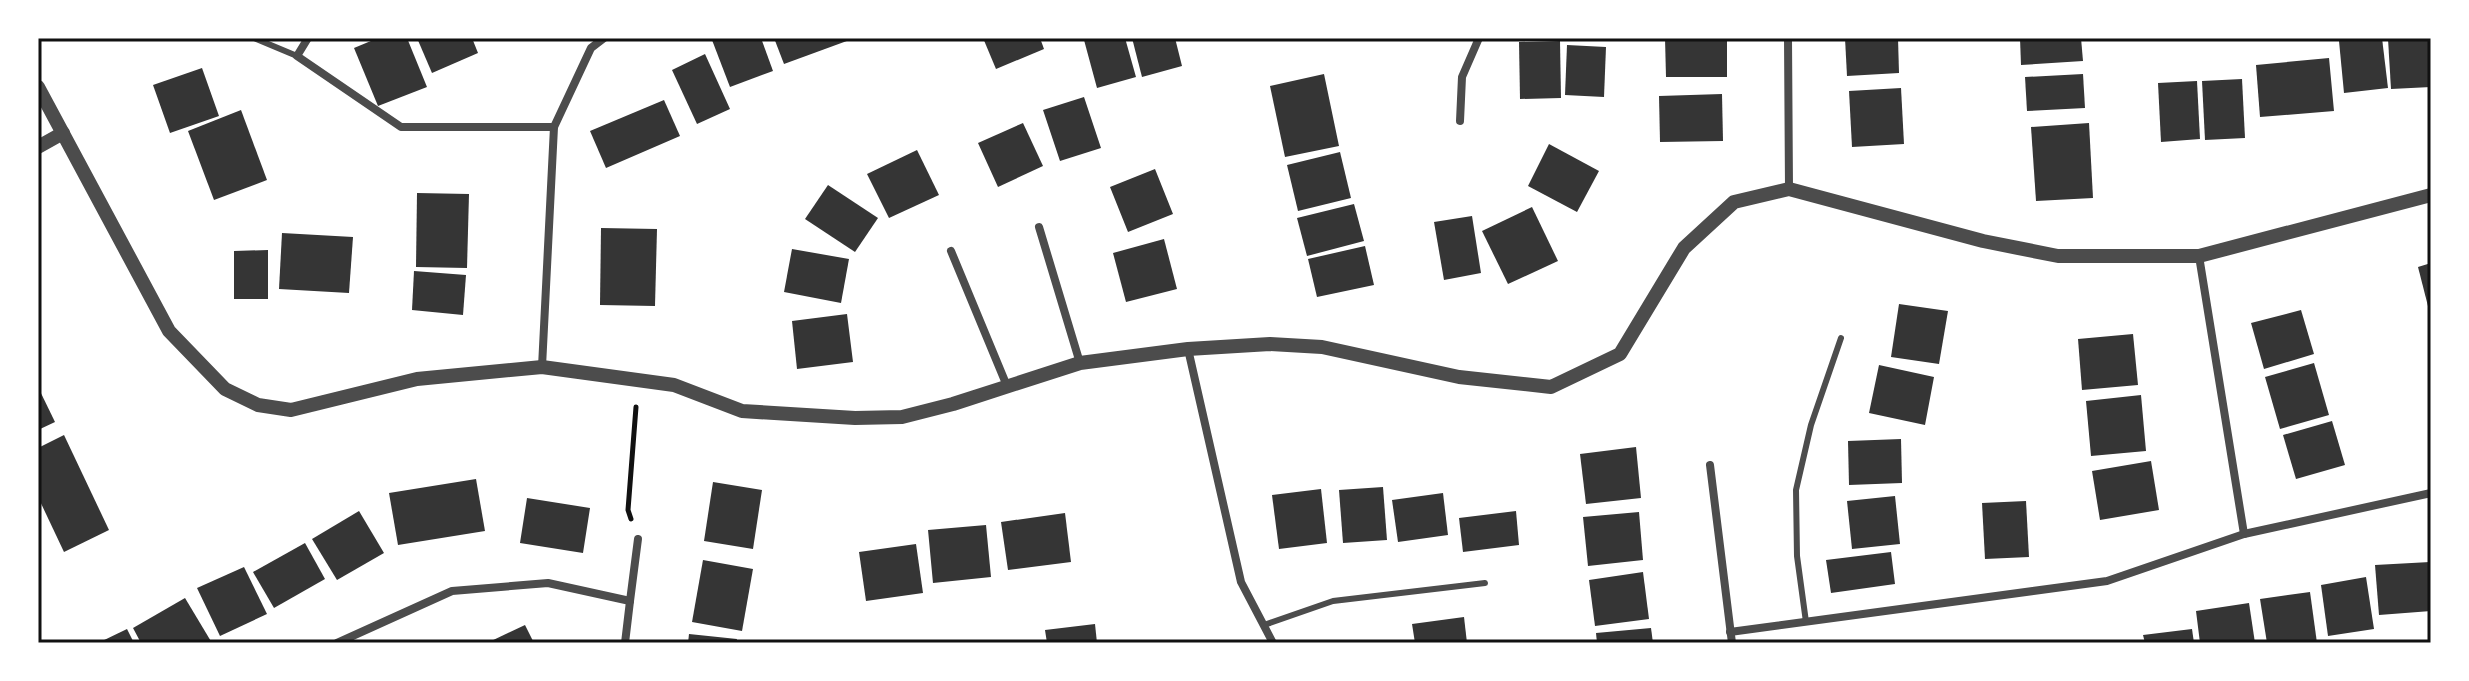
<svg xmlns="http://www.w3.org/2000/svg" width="2469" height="681" viewBox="0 0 2469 681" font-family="Inter,sans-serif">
	<rect width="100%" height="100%" fill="#fff"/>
	<g fill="#353535">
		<polygon points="378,38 407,38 427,87 378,106 354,48"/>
		<polygon points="417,38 472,38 478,53 432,73"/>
		<polygon points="719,38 761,38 773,71 730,87 712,40"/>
		<polygon points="774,38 855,38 784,64"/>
		<polygon points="983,38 1040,38 1044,49 996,69"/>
		<polygon points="1091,38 1125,38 1136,77 1097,88 1084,40"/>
		<polygon points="1132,38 1175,38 1182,66 1142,77"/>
		<polygon points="1665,38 1727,38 1727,77 1666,77"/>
		<polygon points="1845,38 1898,38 1899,73 1847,76"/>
		<polygon points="2020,38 2081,38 2083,61 2021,65"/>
		<polygon points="2370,38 2382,38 2388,88 2344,93 2339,41"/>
		<polygon points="2399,38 2430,38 2431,87 2391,89 2388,39"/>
		<polygon points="1560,41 1561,98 1520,99 1519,42"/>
		<polygon points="1567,45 1606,47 1604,97 1565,95"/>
		<polygon points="705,54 730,109 697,124 672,70"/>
		<polygon points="2329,58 2334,111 2260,117 2256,65"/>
		<polygon points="202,68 219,116 170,133 153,85"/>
		<polygon points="1324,74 1339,146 1285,157 1270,86"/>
		<polygon points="2083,74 2085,108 2027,111 2025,77"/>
		<polygon points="2242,79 2245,138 2205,140 2202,81"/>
		<polygon points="2197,81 2200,139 2161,142 2158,83"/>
		<polygon points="1901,88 1904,144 1852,147 1849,91"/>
		<polygon points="1722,94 1723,141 1660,142 1659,96"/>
		<polygon points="1084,97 1101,148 1060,161 1043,110"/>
		<polygon points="664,100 680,136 606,168 590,131"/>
		<polygon points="241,110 267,180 214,200 188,131"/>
		<polygon points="1023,123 1043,166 998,187 978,143"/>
		<polygon points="2089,123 2093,198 2036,201 2031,127"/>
		<polygon points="1549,144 1599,171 1577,212 1528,186"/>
		<polygon points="917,150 939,195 889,218 867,174"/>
		<polygon points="1340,152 1351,198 1298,211 1287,165"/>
		<polygon points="1155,169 1173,214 1128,232 1110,187"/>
		<polygon points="828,185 878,218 855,252 805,219"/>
		<polygon points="417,193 469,194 467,268 416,267"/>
		<polygon points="1354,204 1364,241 1307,256 1297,218"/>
		<polygon points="1532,207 1558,261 1508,284 1482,231"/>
		<polygon points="1472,216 1481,273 1444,280 1434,222"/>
		<polygon points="601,228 657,229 655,306 600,305"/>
		<polygon points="282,233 353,237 349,293 279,289"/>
		<polygon points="1164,239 1177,289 1126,302 1113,253"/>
		<polygon points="1365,246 1374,285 1317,297 1308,259"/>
		<polygon points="792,249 849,259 841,303 784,292"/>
		<polygon points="268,250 268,299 234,299 234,251"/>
		<polygon points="2431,263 2431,314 2430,314 2418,267"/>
		<polygon points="414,271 466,275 463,315 412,310"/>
		<polygon points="1899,304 1948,311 1939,364 1891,357"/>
		<polygon points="2301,310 2314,354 2264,369 2251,323"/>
		<polygon points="847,314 853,362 797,369 792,321"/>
		<polygon points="2133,334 2138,385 2082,390 2078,339"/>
		<polygon points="2314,363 2329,415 2280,429 2265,377"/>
		<polygon points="1879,365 1934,377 1925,425 1869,413"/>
		<polygon points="38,387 55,422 38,430"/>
		<polygon points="2141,395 2146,451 2091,456 2086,401"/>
		<polygon points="2332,421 2345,465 2296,479 2283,435"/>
		<polygon points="64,435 109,530 64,552 38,497 38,448"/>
		<polygon points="1901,439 1902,483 1849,485 1848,441"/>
		<polygon points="1636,447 1641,498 1586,504 1580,454"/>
		<polygon points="2151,461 2159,510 2100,520 2092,471"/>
		<polygon points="476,479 485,531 398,545 389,493"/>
		<polygon points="713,482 762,490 753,549 704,541"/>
		<polygon points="1383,487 1387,540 1343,543 1339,490"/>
		<polygon points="1321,489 1327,543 1279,549 1272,495"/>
		<polygon points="1443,493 1448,535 1398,542 1392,500"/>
		<polygon points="1895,496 1900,544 1852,549 1847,501"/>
		<polygon points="527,498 590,508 583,553 520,543"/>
		<polygon points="2026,501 2029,557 1985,559 1982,503"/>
		<polygon points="359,511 384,553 337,580 312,539"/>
		<polygon points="1516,511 1519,545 1463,552 1459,518"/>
		<polygon points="1639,512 1643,560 1588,566 1583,517"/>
		<polygon points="1065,513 1071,562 1008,570 1001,522"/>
		<polygon points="986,525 991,577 933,583 928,530"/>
		<polygon points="305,543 325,579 274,608 253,572"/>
		<polygon points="916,544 923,593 866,601 859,552"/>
		<polygon points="1891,552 1895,584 1831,593 1826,560"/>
		<polygon points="703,560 753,569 742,631 692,622"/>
		<polygon points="2430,562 2431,611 2379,615 2375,565"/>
		<polygon points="244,567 267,614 220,636 197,588"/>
		<polygon points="1643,572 1649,619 1595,626 1589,580"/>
		<polygon points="2366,577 2374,629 2328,636 2321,585"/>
		<polygon points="2310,592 2317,643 2267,643 2260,599"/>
		<polygon points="185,598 212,643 141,643 133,628"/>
		<polygon points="2249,603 2255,643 2200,643 2196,611"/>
		<polygon points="1464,617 1467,643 1415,643 1412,624"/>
		<polygon points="1095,624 1097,643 1047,643 1045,630"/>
		<polygon points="525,625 534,643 487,643"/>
		<polygon points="1651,628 1653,643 1597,643 1596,633"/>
		<polygon points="127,629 134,643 98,643"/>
		<polygon points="2192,629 2194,643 2145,643 2143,635"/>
		<polygon points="689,634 737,639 736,643 688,643"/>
	</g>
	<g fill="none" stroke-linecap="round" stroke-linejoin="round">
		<polyline stroke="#111" stroke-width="5" points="631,519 628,510 636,407"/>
		<g stroke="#4c4c4c" stroke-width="6">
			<polyline points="254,38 297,56"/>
			<polyline points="1806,622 1797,556 1796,490 1811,425 1841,338"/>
			<polyline points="1264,625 1333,601 1485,583"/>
		</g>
		<g stroke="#4c4c4c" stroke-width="8">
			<polyline points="308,38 297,56 401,127 554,127 542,367"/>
			<polyline points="1788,38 1789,189"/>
			<polyline points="1460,121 1462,77 1479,38"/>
			<polyline points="554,127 591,48 604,38"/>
			<polyline points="1039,227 1080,363"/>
			<polyline points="951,251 1007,386"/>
			<polyline points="2199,256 2244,534"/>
			<polyline points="1188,349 1241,582 1273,643"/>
			<polyline points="1710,465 1732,643"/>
			<polyline points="630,601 638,539"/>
			<polyline points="1730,632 2107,581 2244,534 2431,493"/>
			<polyline points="337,643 452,591 548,583 630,601 625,643"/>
		</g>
		<g stroke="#4c4c4c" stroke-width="14">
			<polyline points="38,87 169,331 225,389 258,405 291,410 417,379 542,367 674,385 742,411 855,418 902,417 953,404 1080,363 1188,349 1270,344 1322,347 1459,377 1551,387 1620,354 1684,248 1734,202 1789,189 1983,241 2058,256 2199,256 2431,195"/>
			<polyline points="38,147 63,133"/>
		</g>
	</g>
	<rect width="2469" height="681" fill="none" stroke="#ffffff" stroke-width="80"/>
	<rect x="40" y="40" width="2389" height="601" fill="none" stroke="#111" stroke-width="3"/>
</svg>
